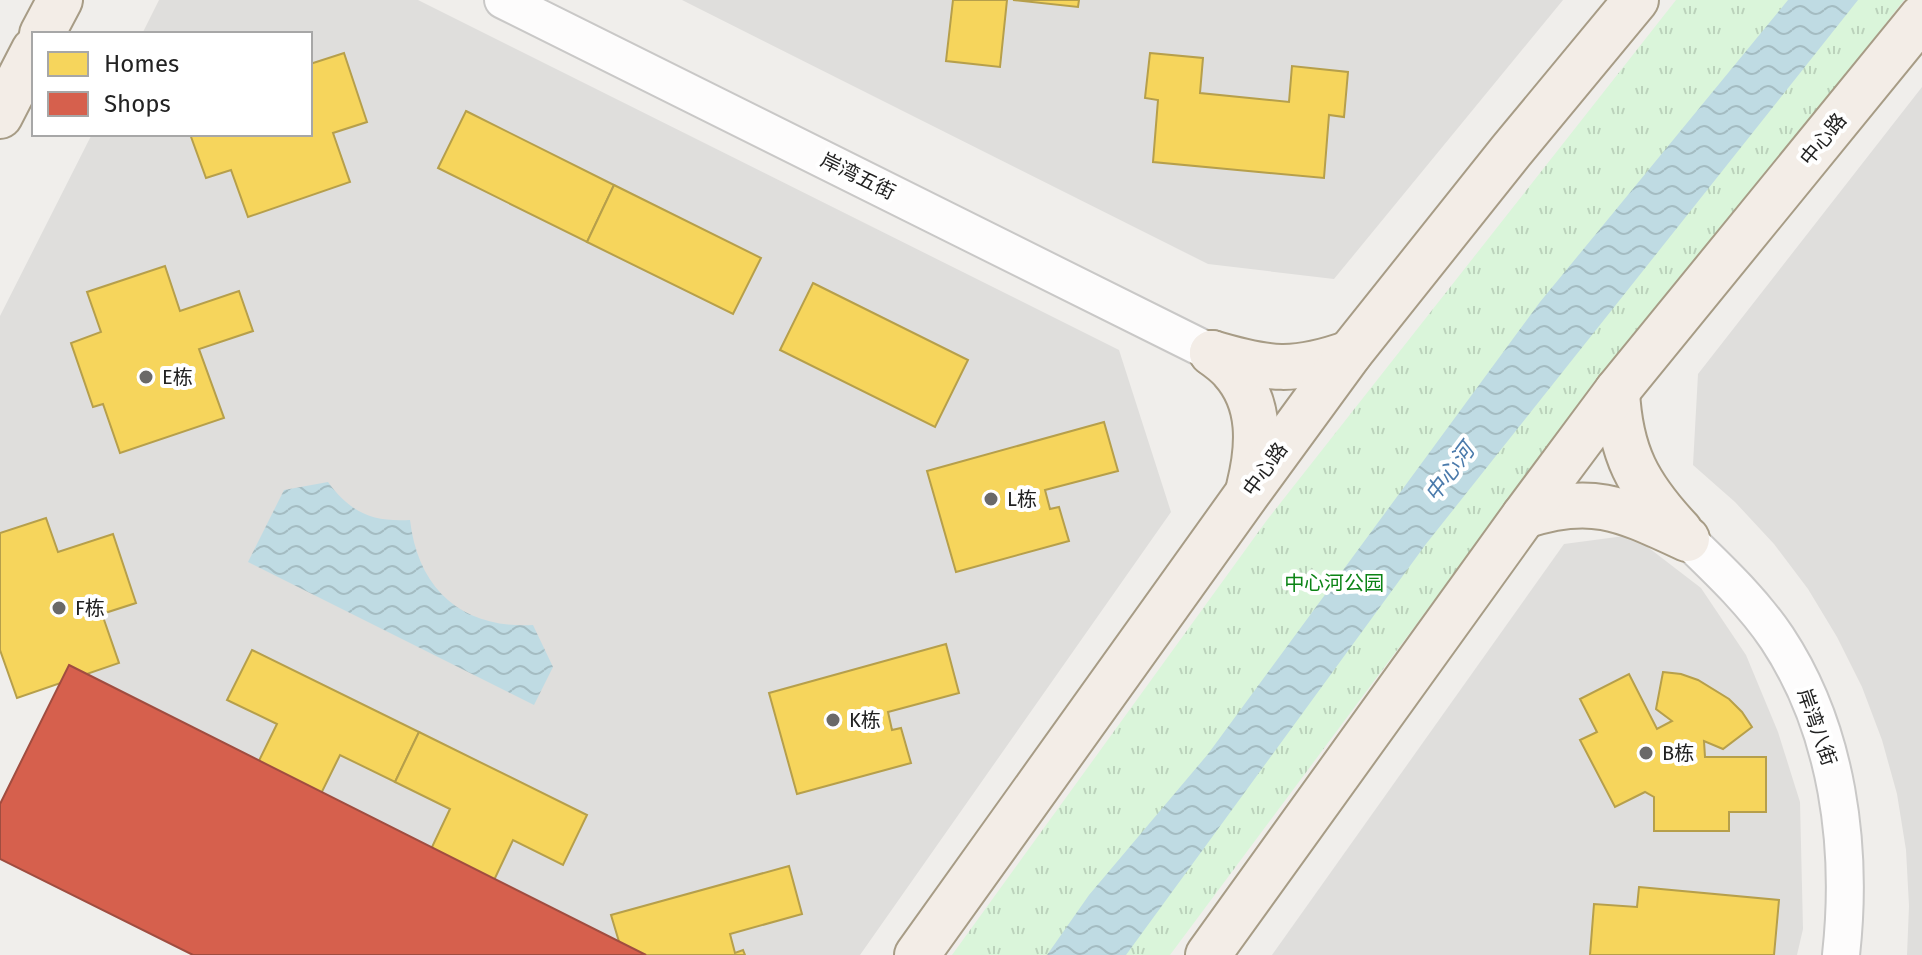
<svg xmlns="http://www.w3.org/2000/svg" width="1922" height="955" viewBox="0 0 1922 955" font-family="'Fira Sans','Noto Sans SC',sans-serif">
	<defs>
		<pattern id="park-tufts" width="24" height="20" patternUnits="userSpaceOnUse" patternTransform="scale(2)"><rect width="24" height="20" fill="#daf5da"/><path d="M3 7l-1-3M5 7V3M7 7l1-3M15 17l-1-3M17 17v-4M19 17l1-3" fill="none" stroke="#bbd2bb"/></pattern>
		<pattern id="water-waves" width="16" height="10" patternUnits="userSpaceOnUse" patternTransform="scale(2)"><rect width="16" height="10" fill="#bfdbe3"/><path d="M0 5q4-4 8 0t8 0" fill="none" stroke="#a4bcc2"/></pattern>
	</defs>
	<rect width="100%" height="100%" fill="#f0eeeb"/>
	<g fill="#dfdedc">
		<polygon points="159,0 418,0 1119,350 1171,512 860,955 646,955 0,631 0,316 92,134 310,134 310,34 142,34"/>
		<polygon points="682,0 1563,0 1334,279 1208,264"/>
		<polygon points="1922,87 1922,955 1907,955 1909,906 1906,850 1897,794 1882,740 1862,687 1837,637 1808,589 1774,544 1735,502 1693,465 1698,374"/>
		<polygon points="1632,535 1701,588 1746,655 1778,732 1800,802 1803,929 1797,955 1272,955 1564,544"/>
	</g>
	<polygon fill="url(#park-tufts)" points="1676,0 1904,0 1809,122 1564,426 1170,955 952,955 1267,520"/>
	<g fill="url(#water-waves)">
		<polygon points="1788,0 1858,0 1426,544 1126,955 1047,955 1089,895 1208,754 1540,302"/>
		<path d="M328,482C351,513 372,522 410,520C418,590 463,629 533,625L553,667L534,705L248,562L284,490Z"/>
	</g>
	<g fill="#f6d55c" stroke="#b69f4b" stroke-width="2">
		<polygon points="953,0 1007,0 1000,67 946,61"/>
		<polygon points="1013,0 1079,0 1078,7"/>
		<polygon points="344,53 367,122 333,133 350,182 248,217 231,170 206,178 190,134 310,134 310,64"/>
		<polygon points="1150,53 1203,58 1200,93 1289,102 1292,66 1348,72 1344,117 1329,115 1324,178 1153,162 1158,100 1145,98"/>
		<polygon points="466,111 614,185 587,242 438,168"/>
		<polygon points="614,185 761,258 733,314 587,242"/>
		<polygon points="165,266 180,311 239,291 253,331 199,349 224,418 120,453 103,404 93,407 71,343 101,332 87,292"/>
		<polygon points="813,283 968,360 935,427 780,350"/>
		<polygon points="1104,422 1118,471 1045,490 1050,509 1059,507 1069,541 956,572 927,471"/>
		<polygon points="46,518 58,552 113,534 136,603 102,614 119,663 17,698 0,650 0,533"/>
		<polygon points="946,644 959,693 888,712 892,730 901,728 911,763 797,794 769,693"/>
		<polygon points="252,650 419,732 395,782 340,755 313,810 250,779 277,724 227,700"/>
		<polygon points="1663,672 1681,674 1698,680 1729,699 1742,712 1752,727 1723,749 1704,741 1705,757 1766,757 1766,812 1729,812 1729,831 1654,831 1654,797 1645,792 1615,807 1580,740 1597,732 1580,699 1629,674 1657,729 1672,721 1656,709"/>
		<polygon points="419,732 587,815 563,865 513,840 487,895 424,864 450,809 395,782"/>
		<polygon points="789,866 802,914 730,934 735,953 743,950 745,955 623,955 611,915"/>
		<polygon points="1639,887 1779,900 1774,955 1590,955 1594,904 1637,907"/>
	</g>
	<polygon fill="#d6604d" stroke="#a04d40" stroke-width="2" points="69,665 646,955 193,955 0,859 0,804"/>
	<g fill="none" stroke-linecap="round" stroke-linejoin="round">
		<defs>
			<g id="minor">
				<polyline points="503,0 1212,353"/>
				<path d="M1687,539C1719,570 1752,601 1777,638C1838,730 1853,847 1841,955"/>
			</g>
			<g id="major">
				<polyline points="42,34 60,0"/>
				<polyline points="0,116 34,50"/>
				<path d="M1212,353C1219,358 1227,364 1232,370C1262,403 1259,447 1249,487"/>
				<path d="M1212,353C1269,370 1294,373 1350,353"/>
				<path d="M1617,391C1620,453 1638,486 1680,531"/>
				<path d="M1524,516C1593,493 1624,510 1687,539"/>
				<polyline points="917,955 1247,494 1350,353 1511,151 1636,0"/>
				<polyline points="1208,955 1524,516 1617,391 1922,17"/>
			</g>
		</defs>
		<use href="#minor" stroke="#c9c8c7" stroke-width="40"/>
		<use href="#major" stroke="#a79c86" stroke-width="48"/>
		<use href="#minor" stroke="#fdfcfc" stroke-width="36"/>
		<use href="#major" stroke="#f3ede7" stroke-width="44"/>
	</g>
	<g fill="#6a6968" stroke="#fff" stroke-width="3">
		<circle cx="146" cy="377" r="8"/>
		<circle cx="991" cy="499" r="8"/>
		<circle cx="59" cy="608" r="8"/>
		<circle cx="833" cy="720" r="8"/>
		<circle cx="1646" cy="753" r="8"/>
	</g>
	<g text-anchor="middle" stroke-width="8" stroke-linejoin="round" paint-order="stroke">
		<g font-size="20" fill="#222" stroke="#fff">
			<text transform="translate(1823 139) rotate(-51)" y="7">中心路</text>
			<text transform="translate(858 176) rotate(26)" y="7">岸湾五街</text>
			<text transform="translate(1265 469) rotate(-54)" y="7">中心路</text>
			<text transform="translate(1817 727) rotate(71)" y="7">岸湾八街</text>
		</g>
		<g font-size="20" fill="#222" stroke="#fff" text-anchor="start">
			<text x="162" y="384">E栋</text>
			<text x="1007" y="506">L栋</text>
			<text x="75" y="615">F栋</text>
			<text x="849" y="727">K栋</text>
			<text x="1662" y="760">B栋</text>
		</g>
		<g font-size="20" fill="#0c8416" stroke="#fff">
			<text x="1334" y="590">中心河公园</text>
		</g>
		<g font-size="22" font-style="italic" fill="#4a7aab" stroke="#fff">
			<text transform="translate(1449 472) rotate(-53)" y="8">中心河</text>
		</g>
	</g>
	<rect x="32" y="32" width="280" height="104" fill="#ffffff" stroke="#a7a7a7" stroke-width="2"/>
	<rect x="48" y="52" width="40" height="24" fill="#f6d55c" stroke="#a7a7a7" stroke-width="2"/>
	<text x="104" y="72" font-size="24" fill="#222222">Homes</text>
	<rect x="48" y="92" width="40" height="24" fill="#d6604d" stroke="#a7a7a7" stroke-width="2"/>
	<text x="104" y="112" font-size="24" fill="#222222">Shops</text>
</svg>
